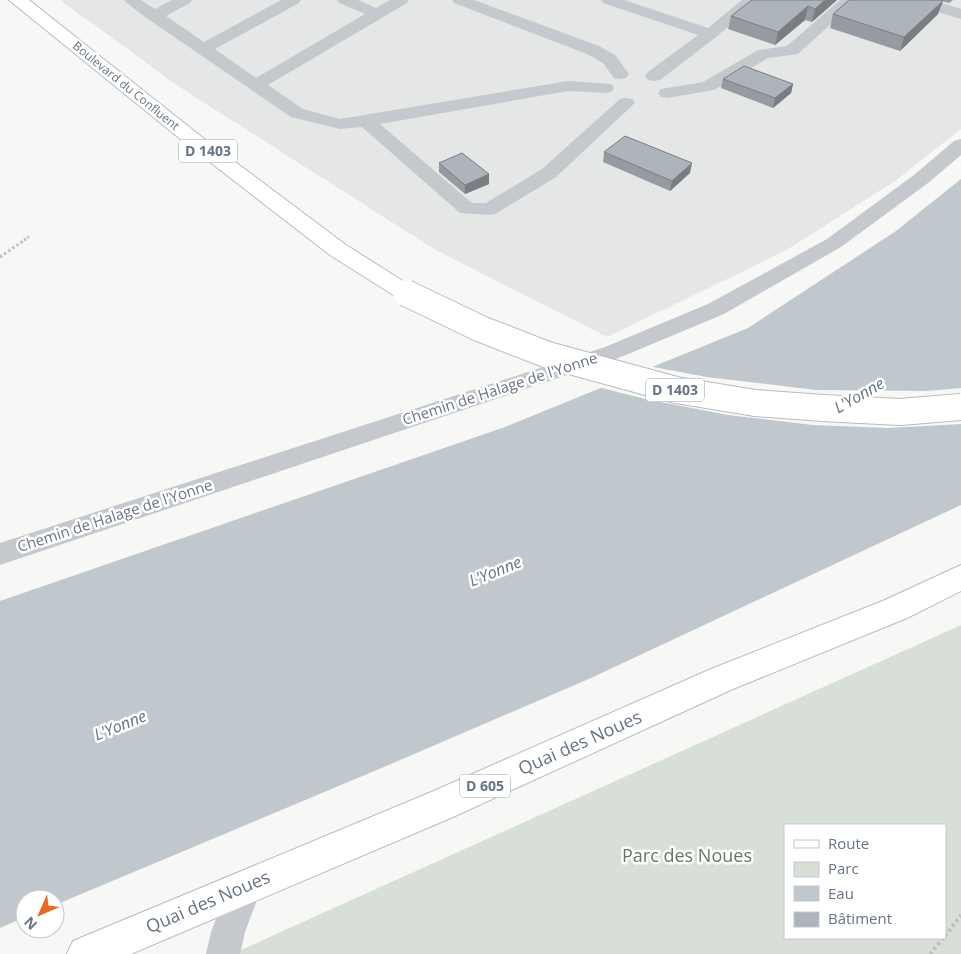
<svg xmlns="http://www.w3.org/2000/svg" width="961" height="954" viewBox="0 0 961 954" font-family="'Open Sans',sans-serif">
	<rect width="100%" height="100%" fill="#f7f8f5"/>
	<polygon fill="#e5e7e6" points="60,0 961,0 961,129 895,181 785,251 607,337 434,249 181,88"/>
	<path fill="#d8dfd6" fill-rule="evenodd" d="M961,625V954H232ZM785,825H945V938H785Z"/>
	<polygon fill="#c0c8ce" points="961,179 961,505 591,678 391,764 55,905 55,899 25,899 25,917 0,928 0,601 505,427 748,328 896,231"/>
	<polygon fill="#f7f8f5" points="648,366 707,377 816,390 927,391 961,388 961,424 888,428 813,425 728,415 645,399 598,387"/>
	<g fill="none" stroke-linecap="round" stroke-linejoin="round">
		<defs>
			<g id="major">
				<polygon points="9,0 29,0 198,134 346,245 414,288 418,293 414,298 406,301 398,298 330,255 184,142"/>
				<polygon points="961,565 961,591 907,618 733,689 453,817 131,954 67,954 73,941 429,793 711,669 885,600"/>
			</g>
		</defs>
		<use href="#major" stroke="#b8bbc0" stroke-width="2"/>
		<polyline stroke="#bdbfc2" stroke-width="2.5" stroke-dasharray="2 2" stroke-linecap="butt" points="24,240 30,236"/>
		<polyline stroke="#bdbfc2" stroke-width="3" stroke-dasharray="2.5 2.5" stroke-linecap="butt" points="0,257 26,239"/>
		<g stroke="#bdbfc2" stroke-width="4" stroke-dasharray="3 3" stroke-linecap="butt">
			<polyline points="945,936 961,915"/>
			<polyline points="930,954 943,938"/>
		</g>
		<g fill="#c5c8cc" fill-rule="evenodd">
			<polygon points="123,0 141,0 155,9 172,0 192,0 190,3 166,16 204,42 281,0 301,0 299,3 215,49 256,78 365,14 339,3 337,0 358,0 376,8 390,0 409,0 407,3 268,85 303,109 340,119 568,81 611,84 614,88 611,92 605,93 568,91 380,124 472,203 486,203 542,169 620,99 626,98 632,99 635,103 556,177 497,213 490,215 460,213 362,127 340,129 291,117 148,19"/>
			<polygon points="452,0 474,0 599,46 615,55 629,74 626,78 620,79 614,78 603,63 587,54 454,3"/>
			<polygon points="601,0 624,0 708,28 742,0 760,0 716,37 660,80 654,81 648,80 645,76 648,72 698,35 603,3"/>
			<polygon points="840,0 857,0 798,54 768,58 714,90 667,98 661,97 658,93 661,89 703,82 758,50 787,46"/>
			<polygon points="907,0 932,0 961,9 961,19 909,3"/>
			<polygon points="961,139 961,155 928,183 841,247 724,314 621,357 0,565 0,543 605,347 708,304 827,239 914,175 954,141"/>
			<polygon points="245,871 257,875 262,887 245,932 240,954 206,954 211,932 233,875"/>
		</g>
		<use href="#major" fill="#fff" fill-rule="evenodd"/>
		<defs>
			<polyline id="major-bridge" points="406,293 481,329 548,355 676,390 755,403 823,408 900,412 961,407"/>
		</defs>
		<use href="#major-bridge" stroke="#b8bbc0" stroke-width="28" stroke-linecap="butt"/>
		<use href="#major-bridge" stroke="#fff" stroke-width="26"/>
	</g>
	<g fill="#959ba1">
		<polygon points="752,0 837,0 812,22 805,20 775,45 728,29 731,16"/>
		<polygon points="849,0 953,0 949,3 942,1 938,14 900,51 830,28 833,14"/>
		<polygon points="723,79 793,84 791,93 773,108 721,88"/>
		<polygon points="604,152 690,173 670,191 603,162"/>
		<polygon points="439,163 489,184 465,194 439,172"/>
	</g>
	<g fill="#797e83">
		<polygon points="825,0 837,0 812,22 815,9"/>
		<polygon points="943,1 938,14 900,51 904,37"/>
		<polygon points="808,6 805,20 775,45 778,32"/>
		<polygon points="793,84 791,93 773,108 775,98"/>
		<polygon points="692,163 690,173 670,191 672,181"/>
		<polygon points="489,174 489,184 465,194 465,185"/>
	</g>
	<g fill="#adb4bb" stroke="#797e83">
		<polygon points="752,0 825,0 815,9 808,6 778,32 731,16"/>
		<polygon points="849,0 940,0 943,1 904,37 833,14"/>
		<polygon points="744,66 793,84 775,98 723,79"/>
		<polygon points="625,136 692,163 672,181 604,152"/>
		<polygon points="462,153 489,174 465,185 439,163"/>
	</g>
	<g text-anchor="middle" stroke-width="5" stroke-linejoin="round" paint-order="stroke">
		<g font-size="12" fill="#667486" stroke="#fff">
			<text transform="translate(126 86) rotate(39)" y="4">Boulevard du Confluent</text>
		</g>
		<g fill="#fff" stroke="#949eaa" stroke-width="1">
			<rect x="179" y="139.5" width="58" height="23" rx="4"/>
			<rect x="646" y="378.5" width="58" height="23" rx="4"/>
			<rect x="460" y="774.5" width="50" height="23" rx="4"/>
		</g>
		<g font-size="14" font-weight="bold" fill="#667486">
			<text x="208" y="156">D 1403</text>
			<text x="675" y="395">D 1403</text>
			<text x="485" y="791">D 605</text>
		</g>
		<g font-size="15" fill="#667486" stroke="#fff">
			<text transform="translate(500 389) rotate(-18)" y="5">Chemin de Halage de l'Yonne</text>
			<text transform="translate(115 516) rotate(-18)" y="5">Chemin de Halage de l'Yonne</text>
		</g>
		<g font-size="16" font-style="italic" fill="#627582" stroke="#fff">
			<text transform="translate(859 395) rotate(-30)" y="6">L'Yonne</text>
			<text transform="translate(495 571) rotate(-22)" y="6">L'Yonne</text>
			<text transform="translate(120 725) rotate(-22)" y="6">L'Yonne</text>
		</g>
		<g font-size="18" fill="#667486" stroke="#fff">
			<text transform="translate(580 743) rotate(-24)" y="6">Quai des Noues</text>
			<text transform="translate(208 902) rotate(-23)" y="6">Quai des Noues</text>
		</g>
		<g font-size="18" fill="#637861" stroke="#fff">
			<text x="687" y="862">Parc des Noues</text>
		</g>
	</g>
	<rect x="784" y="824" width="162" height="115" fill="#ffffff" stroke="#c2c7cf"/>
	<rect x="794" y="840" width="25" height="8" fill="#ffffff" stroke="#c2c7cf"/>
	<text x="828" y="849" font-size="15" fill="#667486">Route</text>
	<rect x="794" y="862" width="25" height="15" fill="#d8dfd6" stroke="#c2c7cf"/>
	<text x="828" y="874" font-size="15" fill="#667486">Parc</text>
	<rect x="794" y="886" width="25" height="15" fill="#c0c8ce" stroke="#c2c7cf"/>
	<text x="828" y="899" font-size="15" fill="#667486">Eau</text>
	<rect x="794" y="912" width="25" height="15" fill="#adb4bb" stroke="#c2c7cf"/>
	<text x="828" y="924" font-size="15" fill="#667486">Bâtiment</text>
	<g transform="translate(40 914) rotate(225)"><circle r="24" fill="#ffffff" stroke="#c2c7cf"/>
	<path d="M0-4L9 19L0 12L-9 19Z" fill="#e66b26"/>
	<text y="-8" font-size="14" font-weight="bold" text-anchor="middle" fill="#667486">N</text>
	</g>
</svg>
